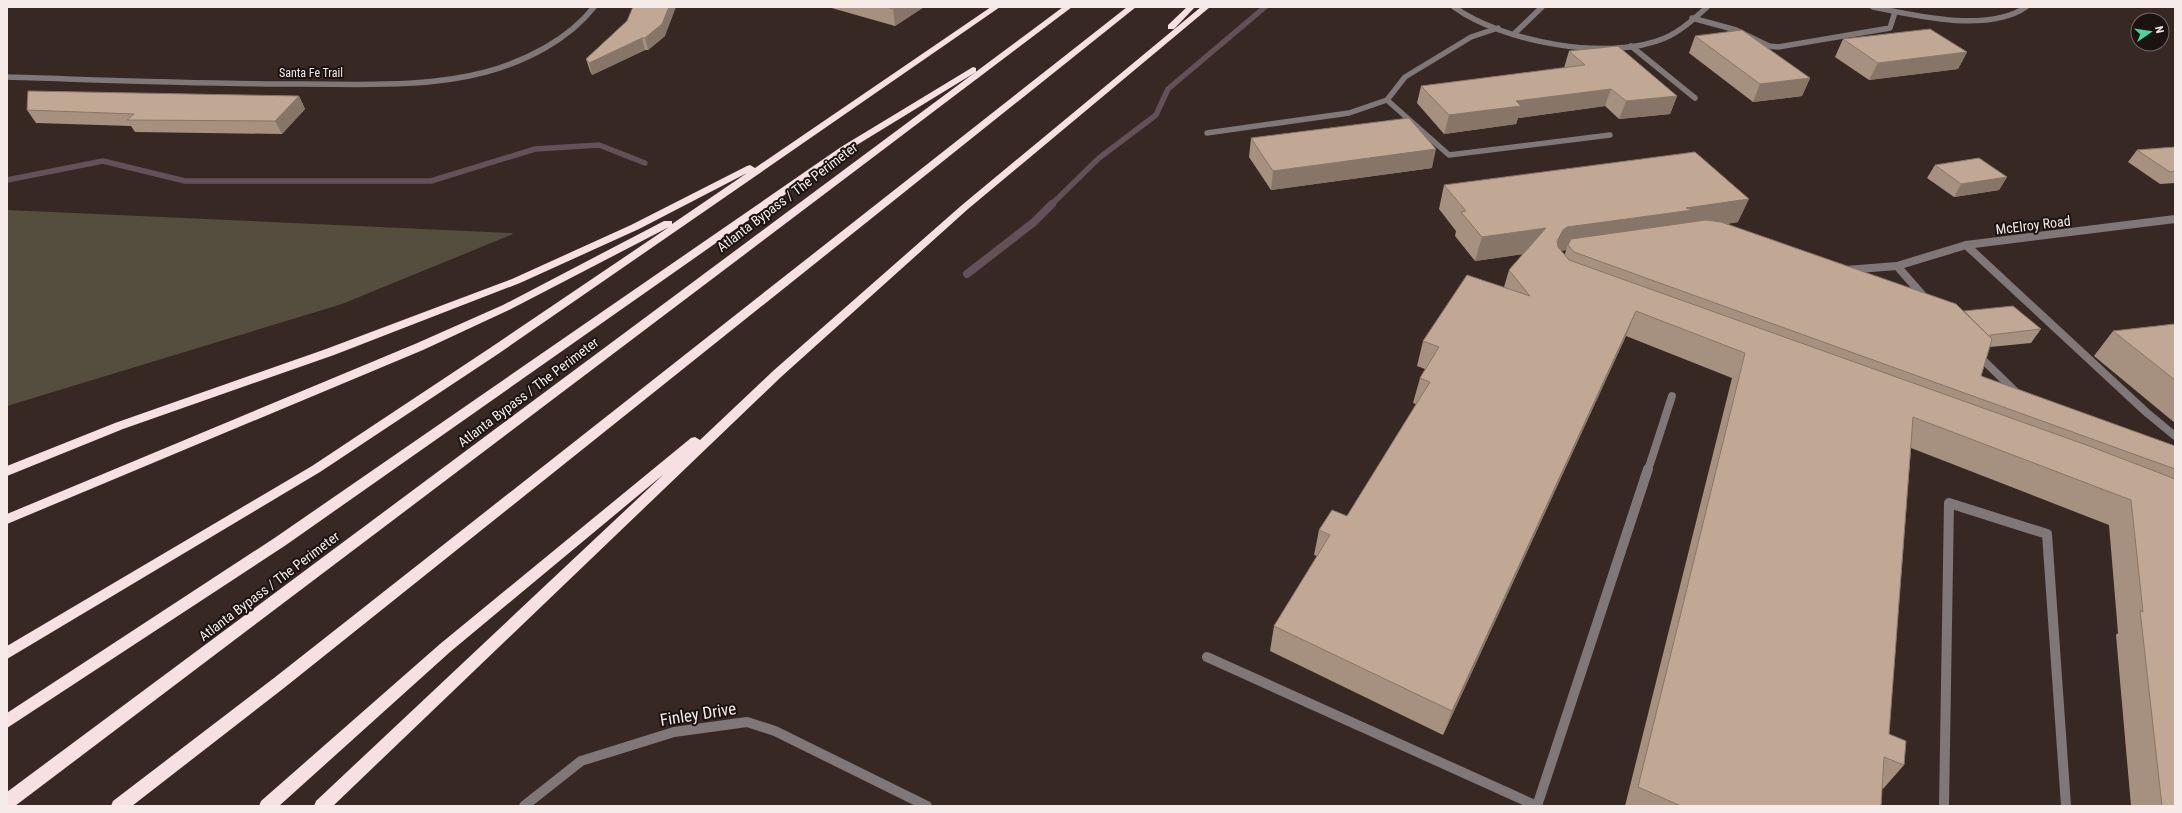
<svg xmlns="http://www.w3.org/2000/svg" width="2182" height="813" viewBox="0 0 2182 813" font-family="'Roboto Condensed',sans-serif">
	<rect width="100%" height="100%" fill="#382823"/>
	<polygon fill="#554e3e" points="7,210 512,233 513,234 342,304 7,406"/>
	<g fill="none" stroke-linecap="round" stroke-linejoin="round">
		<g stroke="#635058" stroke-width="5.5">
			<polyline points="7,180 103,161 185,181 431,181 535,149 599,145 645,163"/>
			<polyline points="1051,205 1099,158 1156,115 1168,89 1265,7"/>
		</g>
		<polyline stroke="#635058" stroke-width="8" points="967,274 1034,222 1052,204"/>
		<g stroke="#807778" stroke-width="5.5">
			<polyline points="1692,18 1736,30 1769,46 1778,47 1890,28 1895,12"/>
			<polyline points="1515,33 1542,7"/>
			<polyline points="1631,46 1695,98"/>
			<polyline points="1387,100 1449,155 1610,135"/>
		</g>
		<g stroke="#807778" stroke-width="8">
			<polyline points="1966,245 2146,412 2175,436"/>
			<polyline points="1846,270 1897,266 1926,299"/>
			<polyline points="1977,354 2018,394"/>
			<polyline points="1648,470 1672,396"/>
		</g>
		<g stroke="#807778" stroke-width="10">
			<polyline points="1207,657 1537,806"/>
			<polyline points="1537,806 1648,469"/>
			<polyline points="1944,806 1949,503 2047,534 2066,806"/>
		</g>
		<g stroke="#807778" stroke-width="5.5">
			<path d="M1454,7C1502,42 1610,62 1665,38C1681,31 1695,18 1707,7"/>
			<path d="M1873,7C1916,16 1988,33 2026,7"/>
			<path d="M7,77C105,80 202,84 300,84C361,84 426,88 486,72C526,61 568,40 594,7"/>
			<polyline points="1207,133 1349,113 1387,100 1405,77 1471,37 1498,28"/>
		</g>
		<polyline stroke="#807778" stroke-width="8" points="1897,266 1966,245 2175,219"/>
		<polyline stroke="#807778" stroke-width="10" points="524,806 581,761 674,732 747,722 775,731 927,806"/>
		<g fill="#f6e0e2" fill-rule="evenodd">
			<polygon points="991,7 1000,7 498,354 320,472 7,659 7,646 312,466 490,348 669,227 511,309 423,350 7,524 7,514 415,344 503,305 664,221 672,221 672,224 747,173 639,229 520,283 334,355 123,429 7,476 7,466 115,423 326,349 512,279 631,225 747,166 750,165 755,168"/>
			<polygon points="1063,7 1072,7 15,806 7,806 7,792"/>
			<polygon points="1127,7 1136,7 284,688 132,806 111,806 113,801 274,678"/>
			<polygon points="1187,7 1195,7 1174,29 1168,29 1168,25"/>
			<polygon points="1201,7 1210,7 968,209 781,377 333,806 314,806 316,801 664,474 450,652 279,806 259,806 261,801 440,644 691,438 695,437 700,440 773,371 962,205"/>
			<polygon points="973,67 976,68 976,72 847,151 286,545 7,728 7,713 276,537 841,147"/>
		</g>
	</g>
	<g fill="#a6907f" fill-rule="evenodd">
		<polygon points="828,7 924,7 895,26"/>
		<polygon points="627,21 665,36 648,50 645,50 592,75 590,71 586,59"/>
		<polygon points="1695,36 1810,78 1802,96 1753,102 1689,53"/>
		<polygon points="1843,39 1967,52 1958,69 1869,80 1835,57"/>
		<polygon points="1569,51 1677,96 1670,114 1619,119 1605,106 1518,118 1516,124 1444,134 1417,103 1421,86 1564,68"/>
		<polygon points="299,96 305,109 282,134 135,132 131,126 36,123 27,110"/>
		<polygon points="1251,138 1432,168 1271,190 1249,157"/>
		<polygon points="2175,147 2175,183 2160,184 2128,162 2137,150"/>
		<polygon points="1935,165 2007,177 1999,190 1954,197 1927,178"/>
		<path d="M1444,185L1738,222L1727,224L1964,311L2041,329L2031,343L1990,347L1981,376L2175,446V806H2131L2116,635L2118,633L2109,525L1911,448L1889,734L1904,765L1883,789L1882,788L1881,806H1625L1732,378L1626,336L1443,735L1270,651L1274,626L1317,556L1314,555L1319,530L1347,516L1416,404L1413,403L1420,378L1425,369L1417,366L1423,341L1504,287L1509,270L1523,254L1475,261L1455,236L1456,231L1439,209ZM1566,250L1565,254L1561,251Z"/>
		<polygon points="2175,324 2175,423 2094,356 2113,331"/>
	</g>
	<g fill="#877668">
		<polygon points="669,7 676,7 665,36 648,50 645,38"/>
		<polygon points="896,7 924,7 895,26 893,9"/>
		<polygon points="642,38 645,50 592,75 589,63"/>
		<polygon points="1967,52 1958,69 1869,80 1878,63"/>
		<polygon points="1810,78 1802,96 1753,102 1760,84"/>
		<polygon points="1611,89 1605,106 1518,118 1516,124 1444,134 1449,115 1516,101"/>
		<polygon points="299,96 305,109 282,134 275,121"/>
		<polygon points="1677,96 1670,114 1619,119 1626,101"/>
		<polygon points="1436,149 1432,168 1271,190 1273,171"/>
		<polygon points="2007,177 1999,190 1954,197 1961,184"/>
		<polygon points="1749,199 1738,222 1684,230 1568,245 1566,250 1559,251 1555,254 1557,241 1563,230 1567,227 1686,208"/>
		<polygon points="1546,228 1538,252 1475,261 1482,237"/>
		<polygon points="1636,311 1626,336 1443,735 1452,711"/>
	</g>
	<g fill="#c1a894" stroke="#877668">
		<polygon points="633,7 669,7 662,24 645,38 642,38 589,63 586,59 627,21"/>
		<polygon points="887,7 896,7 893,9"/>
		<polygon points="1930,29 1967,52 1878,63 1843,39"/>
		<polygon points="1742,30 1810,78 1760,84 1695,36"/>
		<polygon points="1618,46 1677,96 1626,101 1611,89 1516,101 1521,106 1449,115 1421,86 1585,65 1569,51"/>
		<polygon points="28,91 299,96 275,121 127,120 134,114 27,110"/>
		<polygon points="1409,118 1436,149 1273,171 1251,138"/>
		<polygon points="2175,147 2175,171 2170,172 2137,150"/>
		<polygon points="1695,152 1749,199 1686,208 1693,210 1567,227 1563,230 1557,241 1558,247 1569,260 2092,447 2175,479 2175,806 2162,806 2140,610 2143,612 2131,500 1913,417 1889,734 1906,741 1904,765 1884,757 1881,806 1681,806 1638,787 1745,353 1636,311 1452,711 1274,626 1330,535 1319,530 1332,510 1347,516 1430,382 1420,378 1439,347 1423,341 1467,275 1530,296 1509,270 1546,228 1482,237 1461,212 1466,211 1444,185"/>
		<polygon points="1979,158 2007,177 1961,184 1935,165"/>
		<polygon points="1706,220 1721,222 1956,304 1992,339 1981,376 2175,446 2175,469 1574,252 1568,245 1571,239"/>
		<polygon points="2013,306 2041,329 1990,335 1990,337 1964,311"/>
		<polygon points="2175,324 2175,380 2113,331"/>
	</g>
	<g text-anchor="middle" stroke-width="4" stroke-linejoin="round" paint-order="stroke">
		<g font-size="12" fill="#f6ebe8" stroke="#1a1311">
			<text x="311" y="77">Santa Fe Trail</text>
		</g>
		<g font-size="14" fill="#f6ebe8" stroke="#1a1311">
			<text transform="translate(787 197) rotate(-37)" y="5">Atlanta Bypass / The Perimeter</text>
			<text transform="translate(2033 225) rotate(-7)" y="5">McElroy Road</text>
			<text transform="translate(528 392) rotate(-37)" y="5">Atlanta Bypass / The Perimeter</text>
			<text transform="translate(269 586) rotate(-37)" y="5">Atlanta Bypass / The Perimeter</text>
		</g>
		<g font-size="17" fill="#f6ebe8" stroke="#1a1311">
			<text transform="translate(698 714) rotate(-9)" y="6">Finley Drive</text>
		</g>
	</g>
	<rect width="2182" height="813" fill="none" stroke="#f6ebe8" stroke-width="16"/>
	<g transform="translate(2150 32) rotate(77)"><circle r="19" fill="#1a1311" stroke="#726967"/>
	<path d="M0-3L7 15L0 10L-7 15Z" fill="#4bd49b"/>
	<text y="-6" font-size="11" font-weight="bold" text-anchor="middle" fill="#f6ebe8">N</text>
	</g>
</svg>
